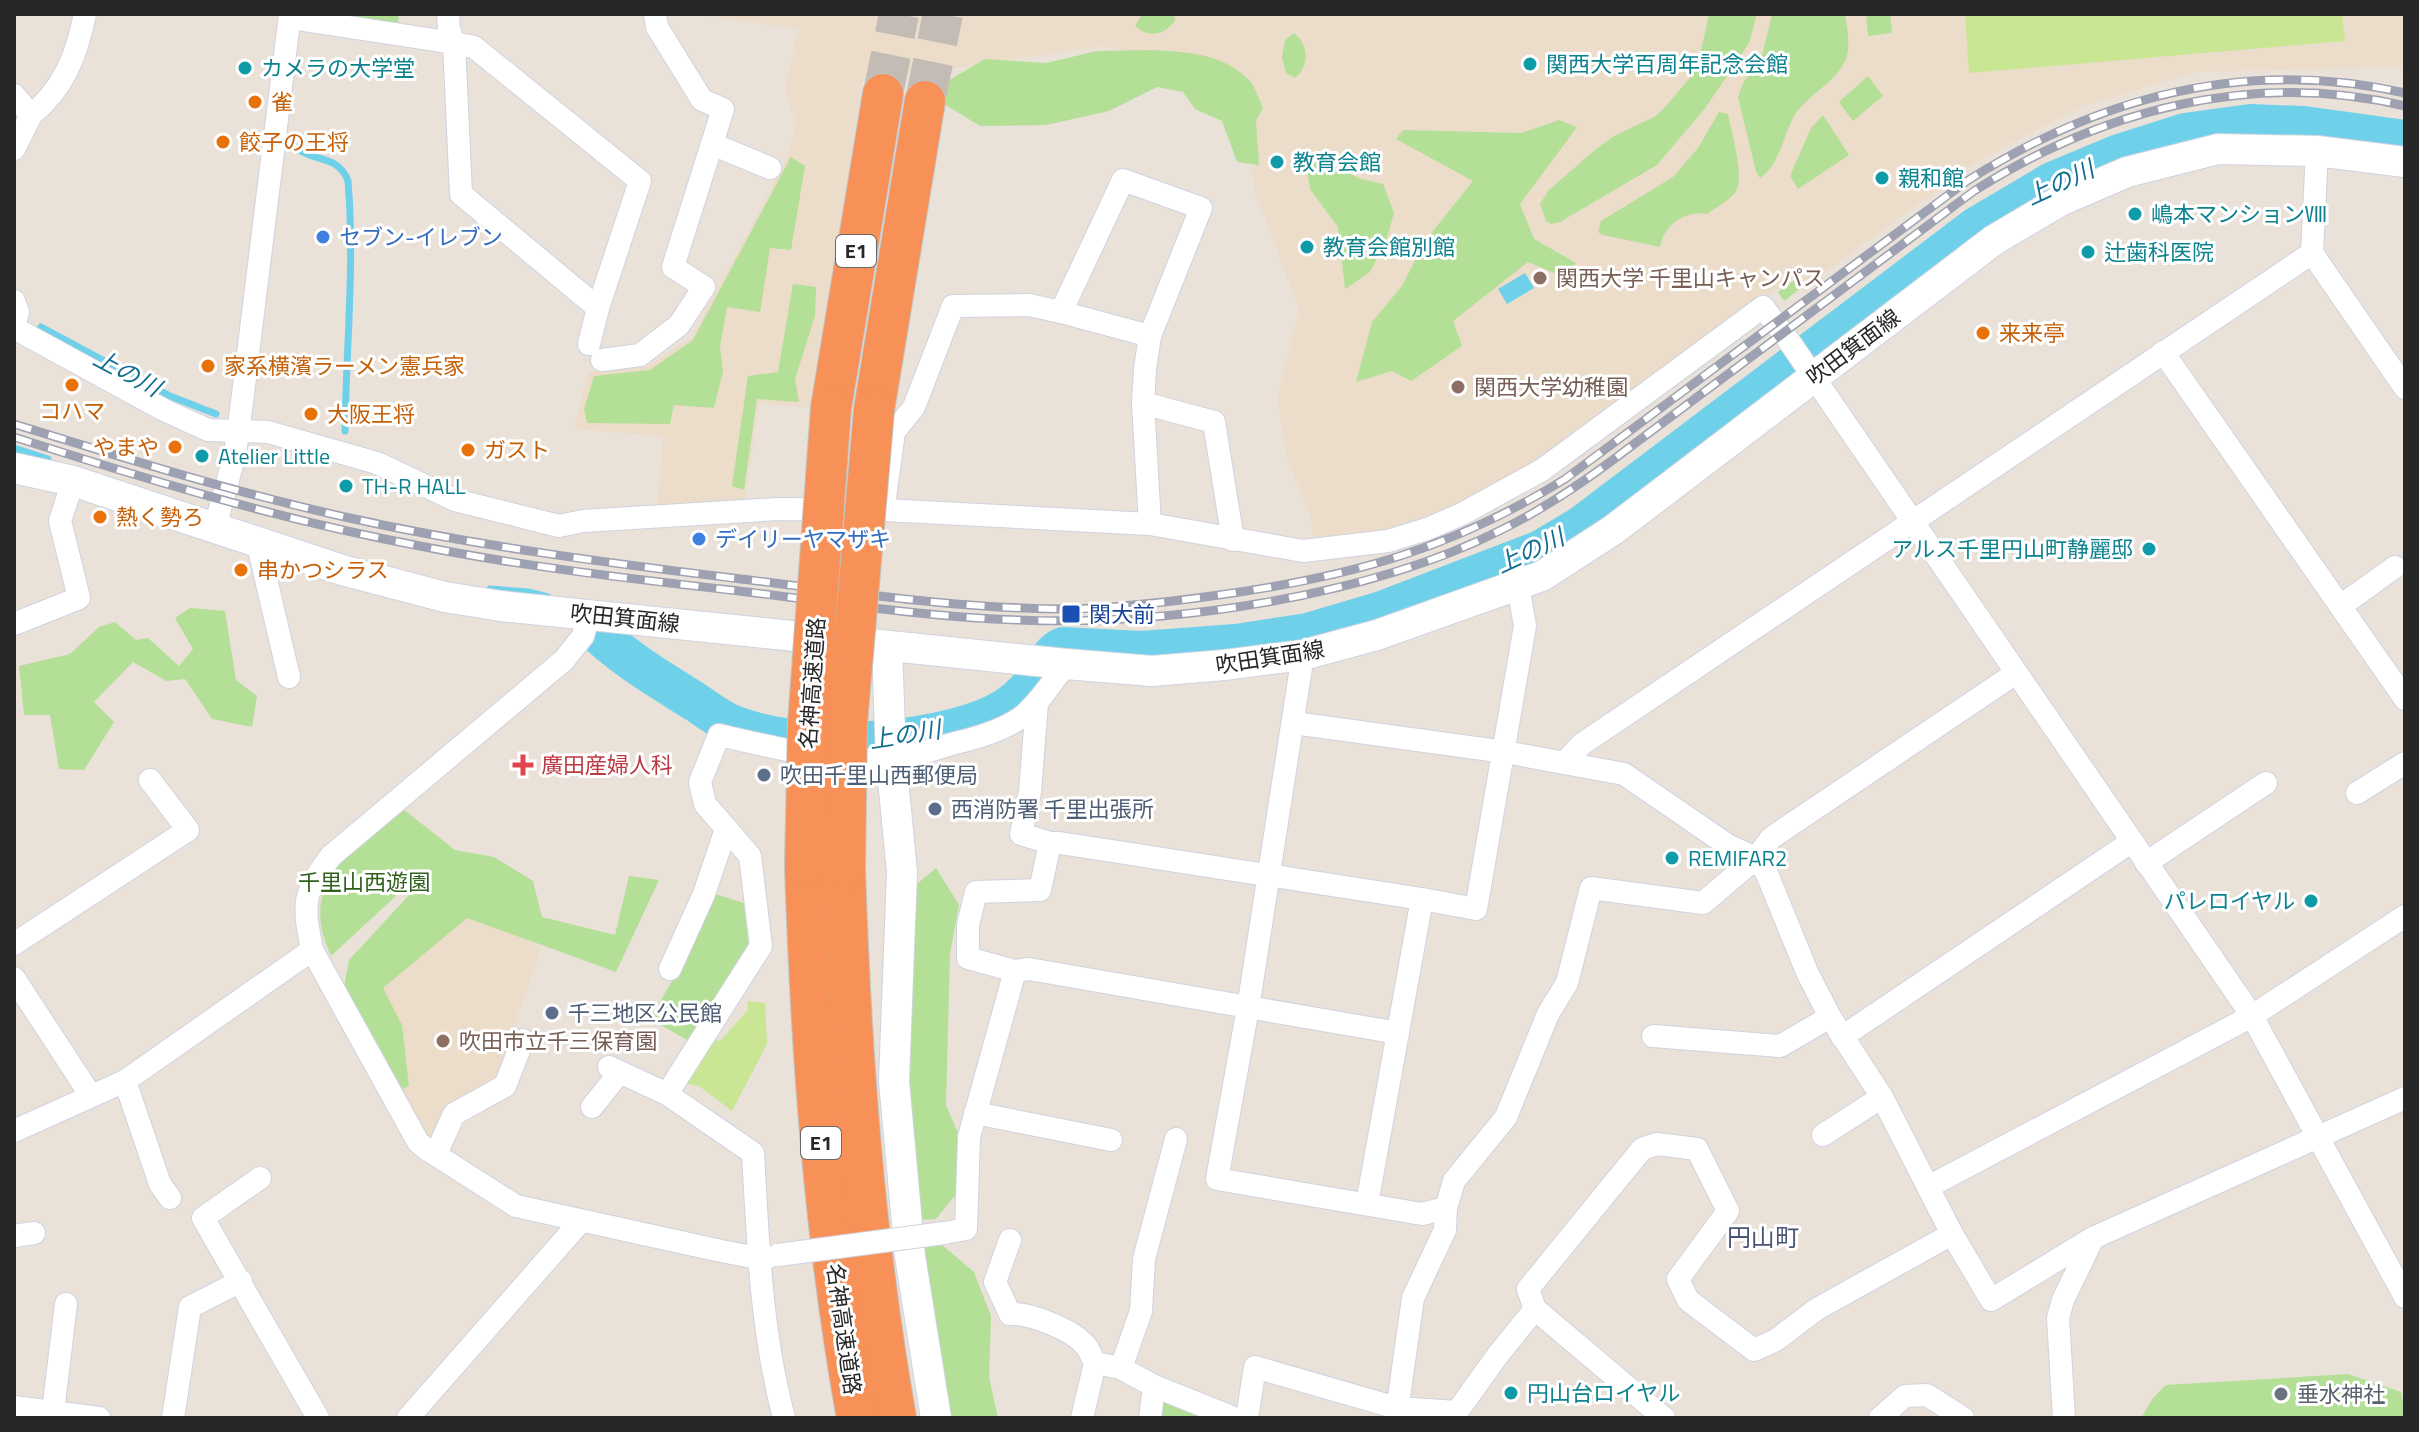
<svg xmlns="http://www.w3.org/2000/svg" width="2419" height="1432" viewBox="0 0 2419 1432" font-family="'Titillium Web','Noto Sans JP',sans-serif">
	<rect width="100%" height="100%" fill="#eae1d9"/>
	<g fill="#ebddc9">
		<polygon points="696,14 2405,14 2405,67 2195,72 2080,107 1981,159 1808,284 1799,273 1536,465 1459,506 1387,532 1313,542 1311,516 1287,459 1277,397 1299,309 1256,194 1241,117 1156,58 1104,46 862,82 811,408 759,403 744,505 658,506 663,436 574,429 589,372 648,366 692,337 785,162 796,126 785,89 798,29"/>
		<polygon points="468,913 541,947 497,1076 450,1106 433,1137 425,1135 358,1005"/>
	</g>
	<g fill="#b4df97">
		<polygon points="337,14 399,14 398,23"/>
		<path d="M1142,14H1172L1176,19C1166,35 1150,39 1135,26Z"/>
		<polygon points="1709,14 1757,14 1749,43 1706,107 1657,165 1560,222 1551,224 1546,221 1540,204 1549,190 1596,149 1614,136 1656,116 1665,107 1690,78 1699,60"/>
		<path d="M1772,14H1845C1847,29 1852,50 1844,63C1833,85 1805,96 1793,118C1784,135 1778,168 1760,178L1756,172L1738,97L1743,83L1761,59Z"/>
		<polygon points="1866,14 1890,14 1892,33 1868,36"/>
		<path d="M1294,33C1309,46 1310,65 1295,78L1286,73L1282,58L1285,40Z"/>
		<path d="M1148,50C1185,52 1221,52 1249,80C1255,87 1259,99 1263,108L1256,120L1259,165L1237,162L1222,121L1195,109L1183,92L1157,87L1109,111L1046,125L980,126L944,104L946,82L985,59L1046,63L1097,51Z"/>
		<polygon points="1868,76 1883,96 1853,121 1839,102"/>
		<path d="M1719,112L1728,114C1731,131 1744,174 1737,189C1732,200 1716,207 1707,214C1685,210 1664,225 1660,247L1603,235L1598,232L1601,221L1673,177L1698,148Z"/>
		<polygon points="1823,115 1849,155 1798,189 1790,176 1811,128"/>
		<polygon points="1559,120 1577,127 1520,204 1534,239 1576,263 1564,277 1528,262 1453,321 1462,346 1411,381 1392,371 1356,382 1372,322 1402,286 1425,241 1473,181 1396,139 1403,130 1521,133"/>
		<polygon points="791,157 805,166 791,250 770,248 760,312 727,307 720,346 723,371 714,408 674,405 670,424 587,423 584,409 594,376 650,370 693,340"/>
		<polygon points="1321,160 1361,179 1383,184 1394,213 1386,241 1370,272 1345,289 1338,227 1310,189 1306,163"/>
		<polygon points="1797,278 1804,286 1784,301 1778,292"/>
		<polygon points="793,284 816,287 815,316 795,379 799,402 757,399 744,490 732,486 748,376 778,372"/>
		<polygon points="190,608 225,611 236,680 257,696 252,727 212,719 185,679 167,681 133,662 94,702 114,722 84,770 59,769 50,715 24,715 19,666 70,654 99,627 115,622 136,640 148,638 179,666 193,649 175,618"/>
		<path d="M403,809L455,850L494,857L533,881L542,917L615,935L629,876L659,880L616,972L467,918L383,988L402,1025L409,1086L399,1090L344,987L349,960L421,882L424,870L331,956C296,882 353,850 403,809Z"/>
		<polygon points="936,868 959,905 950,954 946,1105 958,1133 957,1193 936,1219 918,1220 908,1079 917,884"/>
		<polygon points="712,893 744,903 749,950 689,1041 650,1019 685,959"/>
		<polygon points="942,1245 974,1272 991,1316 989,1377 998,1418 948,1418 921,1248"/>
		<polygon points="2348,1374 2401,1392 2405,1418 2141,1418 2153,1398 2166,1385"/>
		<polygon points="1166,1400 1202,1414 1201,1418 1156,1418 1158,1406"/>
	</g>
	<g fill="#c8e693">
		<polygon points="1965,14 2342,14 2345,41 1969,73"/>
		<polygon points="748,1001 765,1003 767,1044 732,1111 699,1086 684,1083 712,1038 720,1041 747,1011"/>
	</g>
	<polygon fill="#6fd1e9" points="1525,273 1534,288 1507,304 1498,289"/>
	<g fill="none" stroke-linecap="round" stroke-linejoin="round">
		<g stroke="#6fd1e9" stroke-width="7">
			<path d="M290,141C307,165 337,151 348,181C355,264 346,348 345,431"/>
			<polyline points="41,327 170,396 216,414"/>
			<polyline points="14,448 48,459"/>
			<polyline points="490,589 528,592 548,597"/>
		</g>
		<path stroke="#6fd1e9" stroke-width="40" d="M602,637C631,663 664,682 697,703C708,710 720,720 733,725C801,752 930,745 995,714C1012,706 1025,694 1036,679C1044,667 1050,653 1063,647L1141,651L1236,644L1308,633L1382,611L1541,550L1581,526L1976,227L2052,182L2119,154L2185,133L2250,124L2304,126L2405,140"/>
		<g stroke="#c3bcb5" stroke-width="40" stroke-dasharray="40 20" stroke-linecap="butt">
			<polyline points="883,94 899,14"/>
			<polyline points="925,101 943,14"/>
		</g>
		<defs>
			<g id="street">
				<polyline points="290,18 454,43 474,47 640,181 598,308 461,194 454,43 449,29 448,14"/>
				<polyline points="14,95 31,115 14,149"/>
				<path d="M31,115C64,89 77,54 85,14"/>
				<polyline points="712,144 770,168"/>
				<polyline points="2317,151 2312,253 2405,388"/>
				<polyline points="14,301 18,312 14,328"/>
				<polyline points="1061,312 1150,336"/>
				<polyline points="14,328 164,410 208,430 268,432 377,463 455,500 559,526 583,521 778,509 884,510 1150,524 1303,551 1388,541 1427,529 1462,514 1542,470 1763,307 1791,344 2252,1016 2405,1297"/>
				<polyline points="589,344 598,308"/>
				<polyline points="2163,352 2405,699"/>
				<polyline points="602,360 640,355 679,325 704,287 673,267 723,109 702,100 657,27 655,14"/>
				<polyline points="1143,403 1150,524"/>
				<polyline points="884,505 894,432 914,407 953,306 1029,305 1061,312 1123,180 1201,208 1150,336 1145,369 1143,403 1214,422 1233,540"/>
				<polyline points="215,527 235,454 242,402 290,14"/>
				<polyline points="257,541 289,677"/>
				<polyline points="2342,605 2395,567"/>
				<path d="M589,614L583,636L564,660L331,856C302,894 303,904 312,950L418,1142L425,1148L516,1206L721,1251L758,1258L769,1257"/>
				<polyline points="14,624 79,598 60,521 73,481"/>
				<polyline points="1303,655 1248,1008 1217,1179 1422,1214 1446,1208 1454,1181 1506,1117 1548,1014 1567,983 1591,888 1703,903 1756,858 1771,838 2016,673"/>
				<polyline points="1294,723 1505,752 1624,774 1729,846 1756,858 1767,874 1807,972 1830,1017 1882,1097 1952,1234 1991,1300 2093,1238 2405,1098"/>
				<polyline points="1564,763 1582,744 2312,253"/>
				<polyline points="2357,793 2405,763"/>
				<polyline points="1050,843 1060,843 1422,899"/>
				<polyline points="2146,863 2266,783"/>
				<polyline points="14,944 188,830 150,780"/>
				<polyline points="670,969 704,894 726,829"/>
				<polyline points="1015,971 1029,969 1398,1033"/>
				<polyline points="14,978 91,1096"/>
				<polyline points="1653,1036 1780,1046 1830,1017"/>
				<polyline points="1842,1037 2131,842"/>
				<polyline points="609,1067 667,1094"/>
				<polyline points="125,1081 160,1184 170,1198"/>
				<polyline points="592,1107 620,1072"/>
				<polyline points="975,1113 1111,1140"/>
				<polyline points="14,1131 125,1081 312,950"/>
				<polyline points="1823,1135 1882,1097"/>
				<polyline points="436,1154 454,1114 505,1086 523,1040"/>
				<polyline points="260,1178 203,1218 318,1418"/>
				<polyline points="1928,1187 2252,1016 2405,916"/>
				<polyline points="1367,1204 1422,899 1476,909 1525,626 1518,586"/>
				<polyline points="944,1233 966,1229 969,1137 1015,971 968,958 968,925 976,892 1040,890 1050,843 1021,834 1030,792 1037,703"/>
				<polyline points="14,1236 34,1233"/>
				<path d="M1010,1240L995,1282L1010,1314C1031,1313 1073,1330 1086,1346C1090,1351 1092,1358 1095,1363L1121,1368L1154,1386L1234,1418"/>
				<polyline points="1121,1368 1141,1311 1144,1259 1176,1139"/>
				<polyline points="14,1407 99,1418"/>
				<polyline points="53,1412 66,1304"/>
				<polyline points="173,1418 190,1307 241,1281"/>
				<polyline points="408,1418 581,1221"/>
				<path d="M784,1418C761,1331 758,1243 753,1153L667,1094L761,946L750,856L705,804L700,782L719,735C775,748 831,762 889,759C910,758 934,749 955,743C977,738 1004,730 1023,716C1040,702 1052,682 1066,664"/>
				<polyline points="1082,1418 1095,1363"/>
				<polyline points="1150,1418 1154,1386"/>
				<polyline points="1247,1418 1255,1367 1397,1408 1457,1412 1497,1356 1535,1309"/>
				<polyline points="1396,1418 1413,1298 1445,1230 1446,1208"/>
				<polyline points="1664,1418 1535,1309 1528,1289 1642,1149 1657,1144 1697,1149 1728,1211 1678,1279 1688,1300 1754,1350 1776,1340 1817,1309 1952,1234"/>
				<polyline points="1880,1418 1905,1396 1927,1395 1963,1418"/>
				<polyline points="2064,1418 2058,1318 2063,1300 2093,1238"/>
			</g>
			<g id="secondary">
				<polyline points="14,468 73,481 342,570 445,597 501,606 1066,664 1152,671 1224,665 1303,655 1377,635 1542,576 1613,530 1994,240 2060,201 2127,172 2218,149 2317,151 2405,162"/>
				<polyline points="887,646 891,759 902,872 894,1081 910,1256 936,1418"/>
			</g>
			<g id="highway">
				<polyline points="831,408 883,94"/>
				<polyline points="874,410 925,101"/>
				<path d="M805,866C811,1051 824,1236 857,1418"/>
				<path d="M845,869C851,1053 864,1236 896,1418"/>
			</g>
		</defs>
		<use href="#street" stroke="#cfd3e0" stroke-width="24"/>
		<use href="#secondary" stroke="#cfd3e0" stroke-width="32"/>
		<use href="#highway" stroke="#c3c3c3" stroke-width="42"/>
		<use href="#street" stroke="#fff" stroke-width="22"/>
		<use href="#secondary" stroke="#fff" stroke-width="30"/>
		<use href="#highway" stroke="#f79157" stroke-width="40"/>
		<defs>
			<g id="rail">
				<path d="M14,424C124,458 233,492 345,517C476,546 608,563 741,579C849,592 958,609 1068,609C1118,608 1169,602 1219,595C1349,577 1452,549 1565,479L1967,181C2101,96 2247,57 2405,93"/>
				<path d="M14,437C148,480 282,520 420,546C526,567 633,579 739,591C832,602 925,617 1018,620C1167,626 1368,597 1501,530C1538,512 1573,489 1606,465L1974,191C2102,109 2255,70 2405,106"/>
			</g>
		</defs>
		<use href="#rail" stroke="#9da1b1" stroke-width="9"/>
		<use href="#rail" stroke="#fff" stroke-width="6" stroke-dasharray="18" stroke-linecap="butt"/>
		<defs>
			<polyline id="street-bridge" points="778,1255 944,1233"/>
			<g id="highway-bridge">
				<polyline points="805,866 808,724 831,408"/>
				<polyline points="845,869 847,723 874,410"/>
			</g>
		</defs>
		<use href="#street-bridge" stroke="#cfd3e0" stroke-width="24" stroke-linecap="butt"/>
		<use href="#highway-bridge" stroke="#c3c3c3" stroke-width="42" stroke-linecap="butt"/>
		<use href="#street-bridge" stroke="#fff" stroke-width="22"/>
		<use href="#highway-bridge" stroke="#f79157" stroke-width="40"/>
	</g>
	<g fill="#0f9aa8" stroke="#fff" stroke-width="3">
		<circle cx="1530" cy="64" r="8"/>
		<circle cx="245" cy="68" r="8"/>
		<circle cx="1277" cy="162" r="8"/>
		<circle cx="1882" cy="178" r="8"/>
		<circle cx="2135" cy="214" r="8"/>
		<circle cx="1307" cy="247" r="8"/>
		<circle cx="2088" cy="252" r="8"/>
		<circle cx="202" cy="456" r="8"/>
		<circle cx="346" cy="486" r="8"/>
		<circle cx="2149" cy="549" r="8"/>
		<circle cx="1672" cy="858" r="8"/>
		<circle cx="2311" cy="901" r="8"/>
		<circle cx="1511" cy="1393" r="8"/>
	</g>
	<g fill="#e8710a" stroke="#fff" stroke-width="3">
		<circle cx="255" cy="102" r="8"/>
		<circle cx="223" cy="142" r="8"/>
		<circle cx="1983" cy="333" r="8"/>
		<circle cx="208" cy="366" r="8"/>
		<circle cx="72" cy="385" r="8"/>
		<circle cx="311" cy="414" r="8"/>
		<circle cx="175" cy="447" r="8"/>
		<circle cx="468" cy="450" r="8"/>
		<circle cx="100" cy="517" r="8"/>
		<circle cx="241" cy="570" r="8"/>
	</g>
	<g fill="#3f7fe0" stroke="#fff" stroke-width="3">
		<circle cx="323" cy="237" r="8"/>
		<circle cx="699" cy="539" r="8"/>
	</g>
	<g fill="#8d6e63" stroke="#fff" stroke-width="3">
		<circle cx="1540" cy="278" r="8"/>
		<circle cx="1458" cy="387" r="8"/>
		<circle cx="443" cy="1041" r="8"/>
	</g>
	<rect fill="#1a4fb4" stroke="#fff" stroke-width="3" x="1061" y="604" width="20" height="20" rx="4"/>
	<path fill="#e0444e" stroke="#fff" stroke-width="3" d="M519 753h8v8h8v8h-8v8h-8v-8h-8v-8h8z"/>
	<g fill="#5c6f8a" stroke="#fff" stroke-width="3">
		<circle cx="764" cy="775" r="8"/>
		<circle cx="935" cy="809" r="8"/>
		<circle cx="552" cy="1013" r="8"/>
	</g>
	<circle fill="#6b7280" stroke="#fff" stroke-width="3" cx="2281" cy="1394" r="8"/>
	<g text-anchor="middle" stroke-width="6" stroke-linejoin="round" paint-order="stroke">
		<g fill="#fff" stroke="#686868" stroke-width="2">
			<rect x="836" y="235" width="40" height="32" rx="6"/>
			<rect x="801" y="1127" width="40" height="32" rx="6"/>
		</g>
		<g font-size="20" font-weight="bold" fill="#272727">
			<text x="856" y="258">E1</text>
			<text x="821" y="1150">E1</text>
		</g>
		<g font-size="22" fill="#0d838f" stroke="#fff" text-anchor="start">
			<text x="1546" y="72">関西大学百周年記念会館</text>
			<text x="261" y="76">カメラの大学堂</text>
			<text x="1293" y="170">教育会館</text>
			<text x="1898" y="186">親和館</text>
			<text x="2151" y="222">嶋本マンションⅧ</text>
			<text x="1323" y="255">教育会館別館</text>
			<text x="2104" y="260">辻歯科医院</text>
			<text x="218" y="464">Atelier Little</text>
			<text x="362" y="494">TH-R HALL</text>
			<text x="2133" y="557" text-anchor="end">アルス千里円山町静麗邸</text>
			<text x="1688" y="866">REMIFAR2</text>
			<text x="2295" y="909" text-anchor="end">パレロイヤル</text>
			<text x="1527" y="1401">円山台ロイヤル</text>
		</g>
		<g font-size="22" fill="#c56008" stroke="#fff" text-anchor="start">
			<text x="271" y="110">雀</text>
			<text x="239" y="150">餃子の王将</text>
			<text x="1999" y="341">来来亭</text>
			<text x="224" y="374">家系横濱ラーメン憲兵家</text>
			<text x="72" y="419" text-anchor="middle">コハマ</text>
			<text x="327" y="422">大阪王将</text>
			<text x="159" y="455" text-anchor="end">やまや</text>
			<text x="484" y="458">ガスト</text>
			<text x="116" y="525">熱く勢ろ</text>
			<text x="257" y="578">串かつシラス</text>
		</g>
		<g font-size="22" fill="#366cbe" stroke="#fff" text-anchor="start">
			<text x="339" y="245">セブン-イレブン</text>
			<text x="715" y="547">デイリーヤマザキ</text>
		</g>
		<g font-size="22" fill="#785e54" stroke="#fff" text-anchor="start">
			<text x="1556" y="286">関西大学 千里山キャンパス</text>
			<text x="1474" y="395">関西大学幼稚園</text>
			<text x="459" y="1049">吹田市立千三保育園</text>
		</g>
		<g font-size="22" fill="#272727" stroke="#fff">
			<text transform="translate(1853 347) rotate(-37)" y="8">吹田箕面線</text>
			<text transform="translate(625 618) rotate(6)" y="8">吹田箕面線</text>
			<text transform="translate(1270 657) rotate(-9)" y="8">吹田箕面線</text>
			<text transform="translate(812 683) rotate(-86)" y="8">名神高速道路</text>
			<text transform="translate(844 1329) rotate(82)" y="8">名神高速道路</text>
		</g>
		<g font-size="22" fill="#164399" stroke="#fff" text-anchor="start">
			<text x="1089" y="622">関大前</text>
		</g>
		<g font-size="22" fill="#be3a42" stroke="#fff" text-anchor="start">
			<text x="541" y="773">廣田産婦人科</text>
		</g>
		<g font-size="22" fill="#4e5e75" stroke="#fff" text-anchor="start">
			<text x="780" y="783">吹田千里山西郵便局</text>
			<text x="951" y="817">西消防署 千里出張所</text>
			<text x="568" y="1021">千三地区公民館</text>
		</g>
		<g font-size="22" fill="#2f601c" stroke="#fff">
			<text x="364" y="890">千里山西遊園</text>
		</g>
		<g font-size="22" fill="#5b616d" stroke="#fff" text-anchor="start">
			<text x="2297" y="1402">垂水神社</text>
		</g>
		<g font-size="24" font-style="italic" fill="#126e90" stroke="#fff">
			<text transform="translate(2060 183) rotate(-25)" y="8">上の川</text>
			<text transform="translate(127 373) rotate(28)" y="8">上の川</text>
			<text transform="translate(1530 551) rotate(-25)" y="8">上の川</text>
			<text transform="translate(905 735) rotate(-9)" y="8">上の川</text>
		</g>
		<g font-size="24" fill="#4a5576" stroke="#fff">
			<text x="1763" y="1246">円山町</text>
		</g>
	</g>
	<rect width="2419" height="1432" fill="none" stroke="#272727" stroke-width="32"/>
</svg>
